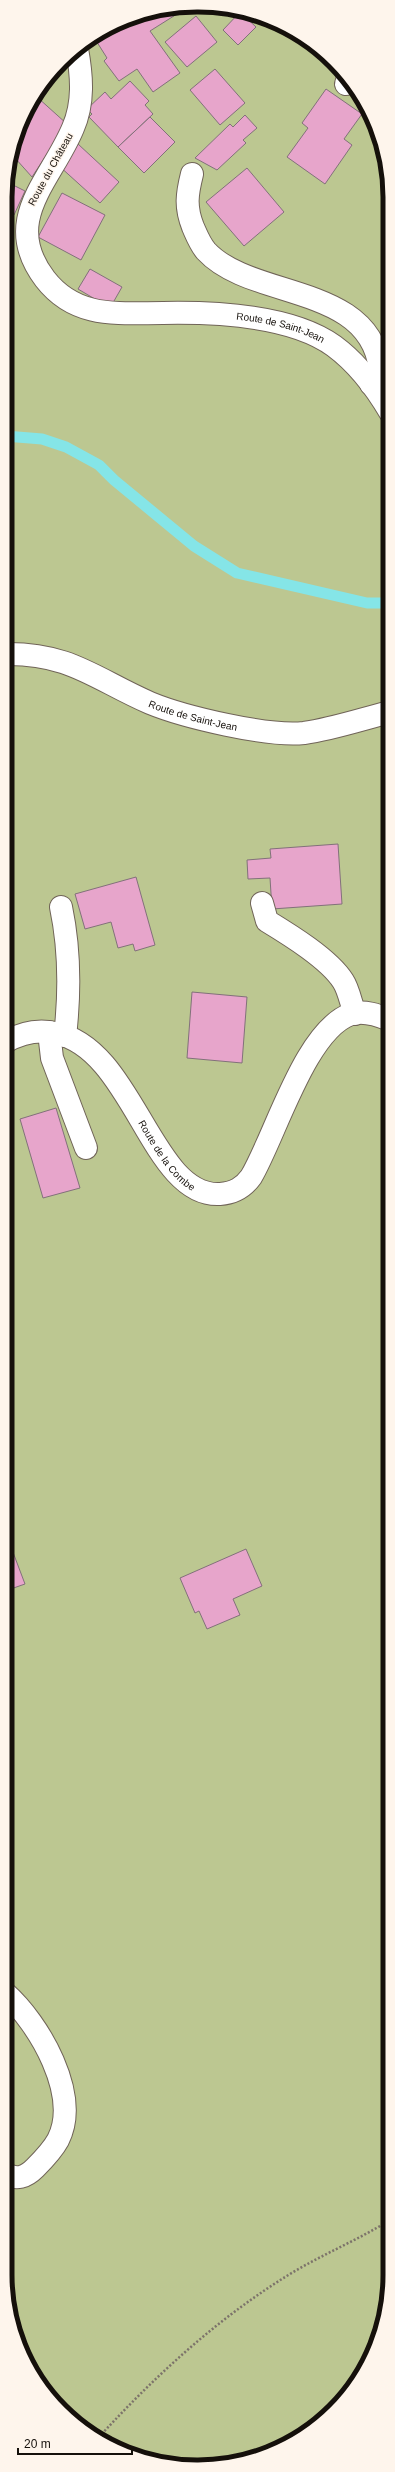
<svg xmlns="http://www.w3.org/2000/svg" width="395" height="2472" viewBox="0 0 395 2472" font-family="Helvetica,sans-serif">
	<rect width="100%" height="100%" fill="#f5e6d9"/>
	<polygon fill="#bcc791" points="210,5 271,20 333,61 370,113 390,185 390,2287 370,2359 325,2419 260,2457 185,2467 113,2447 61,2410 20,2348 5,2274 5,185 25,112 71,53 136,15"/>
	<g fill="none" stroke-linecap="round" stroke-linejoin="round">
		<polyline stroke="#85e5e7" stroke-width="11" points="5,436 42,439 66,447 99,465 114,480 194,546 237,573 367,603 390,603"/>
	</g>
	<g fill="#e7a5cb" stroke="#82717a">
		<polygon points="175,10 177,14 150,31 180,73 153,92 137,69 119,81 104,61 107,58 95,39 136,15"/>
		<polygon points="240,12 256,27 238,45 223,30"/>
		<polygon points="196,16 217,42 187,67 165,42"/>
		<polygon points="215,69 245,103 220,125 190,90"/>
		<polygon points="130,81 149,101 145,105 153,114 118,147 89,117 92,114 87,109 105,92 111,99"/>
		<polygon points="326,89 362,114 344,139 352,145 325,184 287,157 308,128 302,123"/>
		<polygon points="37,97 67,124 32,177 15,158 19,152 15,148 25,112"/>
		<polygon points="245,115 257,128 243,140 246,143 217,170 195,158 230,124 233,127"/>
		<polygon points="150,117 175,142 144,173 118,147"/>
		<polygon points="78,144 119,182 100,203 58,165"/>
		<polygon points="247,168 284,212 244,246 206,202"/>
		<polygon points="9,183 25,191 14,215 5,209 5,189"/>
		<polygon points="62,193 105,215 81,260 38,237"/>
		<polygon points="90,269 122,287 110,308 78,289"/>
		<polygon points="338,844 342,904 272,909 270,878 248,879 247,860 271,858 270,849"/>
		<polygon points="136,877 155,945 135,951 133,944 118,948 111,922 85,929 75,894"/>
		<polygon points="192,992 247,997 242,1063 187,1058"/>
		<polygon points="56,1108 80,1188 43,1198 20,1119"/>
		<polygon points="11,1547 25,1584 5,1591 5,1549"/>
		<polygon points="246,1549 262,1586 233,1599 240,1615 207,1629 199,1611 195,1613 180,1578"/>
	</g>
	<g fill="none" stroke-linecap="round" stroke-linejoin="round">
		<defs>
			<g id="lane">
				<path d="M192,174C187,194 185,207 193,227C197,236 200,244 206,251C251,300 370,283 380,369L371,384"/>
				<path d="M262,903L267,921C290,935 329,959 343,981C349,990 351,1004 355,1014"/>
				<path d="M61,907C70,950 70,993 65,1036"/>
				<polyline points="49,1032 52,1058 86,1148"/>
				<path d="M5,2173C16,2181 26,2177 35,2168C43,2160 52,2151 58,2140C81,2095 39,2023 5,1993"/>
			</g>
			<g id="street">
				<path id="s1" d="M77,49C82,76 84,103 73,128C51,181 0,220 45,279C76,319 118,313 163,313C215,312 291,315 334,346C357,363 376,388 390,412"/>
				<polyline points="346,84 347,81"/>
				<path id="s2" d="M5,654C70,653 95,679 150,703C184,717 268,737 304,733C333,729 362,719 390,712"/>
			</g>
			<g id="secondary">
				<path id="s3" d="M5,1042C21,1033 37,1029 55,1033C134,1048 151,1198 220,1194C234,1193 243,1188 251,1177C275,1137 305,1030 351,1014C364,1010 378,1015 390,1020"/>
			</g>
		</defs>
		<use href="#lane" stroke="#706458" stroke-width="24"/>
		<use href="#street" stroke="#706458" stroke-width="24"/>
		<use href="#secondary" stroke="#706458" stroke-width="24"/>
		<g stroke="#7c736a" stroke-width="2.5" stroke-dasharray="2 2" stroke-linecap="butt">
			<polyline points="5,474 14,475"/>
			<path d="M99,2437C156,2375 218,2318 290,2274C323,2254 358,2240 390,2220"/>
		</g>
		<use href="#lane" stroke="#fff" stroke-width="22"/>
		<use href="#street" stroke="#fff" stroke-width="22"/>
		<use href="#secondary" stroke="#fff" stroke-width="22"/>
	</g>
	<g text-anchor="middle" stroke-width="3" stroke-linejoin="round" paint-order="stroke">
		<g font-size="10" fill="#15100b" stroke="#fef5ec">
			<text transform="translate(50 169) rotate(-61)" y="4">Route du Château</text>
			<text dy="4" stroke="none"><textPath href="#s1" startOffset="494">Route de Saint-Jean</textPath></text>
			<text dy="4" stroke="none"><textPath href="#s2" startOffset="200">Route de Saint-Jean</textPath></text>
			<text dy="4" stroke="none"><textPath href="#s3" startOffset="222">Route de la Combe</textPath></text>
		</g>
	</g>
	<path d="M0 0H395V2472H0ZM197 12H198A185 185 0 0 1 383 197V2275A185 185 0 0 1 198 2460H197A185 185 0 0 1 12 2275V197A185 185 0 0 1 197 12Z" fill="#fef5ec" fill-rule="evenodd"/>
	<path fill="none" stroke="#15100b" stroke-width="5" d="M197 12H198A185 185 0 0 1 383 197V2275A185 185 0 0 1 198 2460H197A185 185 0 0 1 12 2275V197A185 185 0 0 1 197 12Z"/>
	<path d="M18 2448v6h114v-6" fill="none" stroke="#15100b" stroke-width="2"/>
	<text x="24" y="2448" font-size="12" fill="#15100b" stroke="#fef5ec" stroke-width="3" paint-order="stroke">20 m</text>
</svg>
